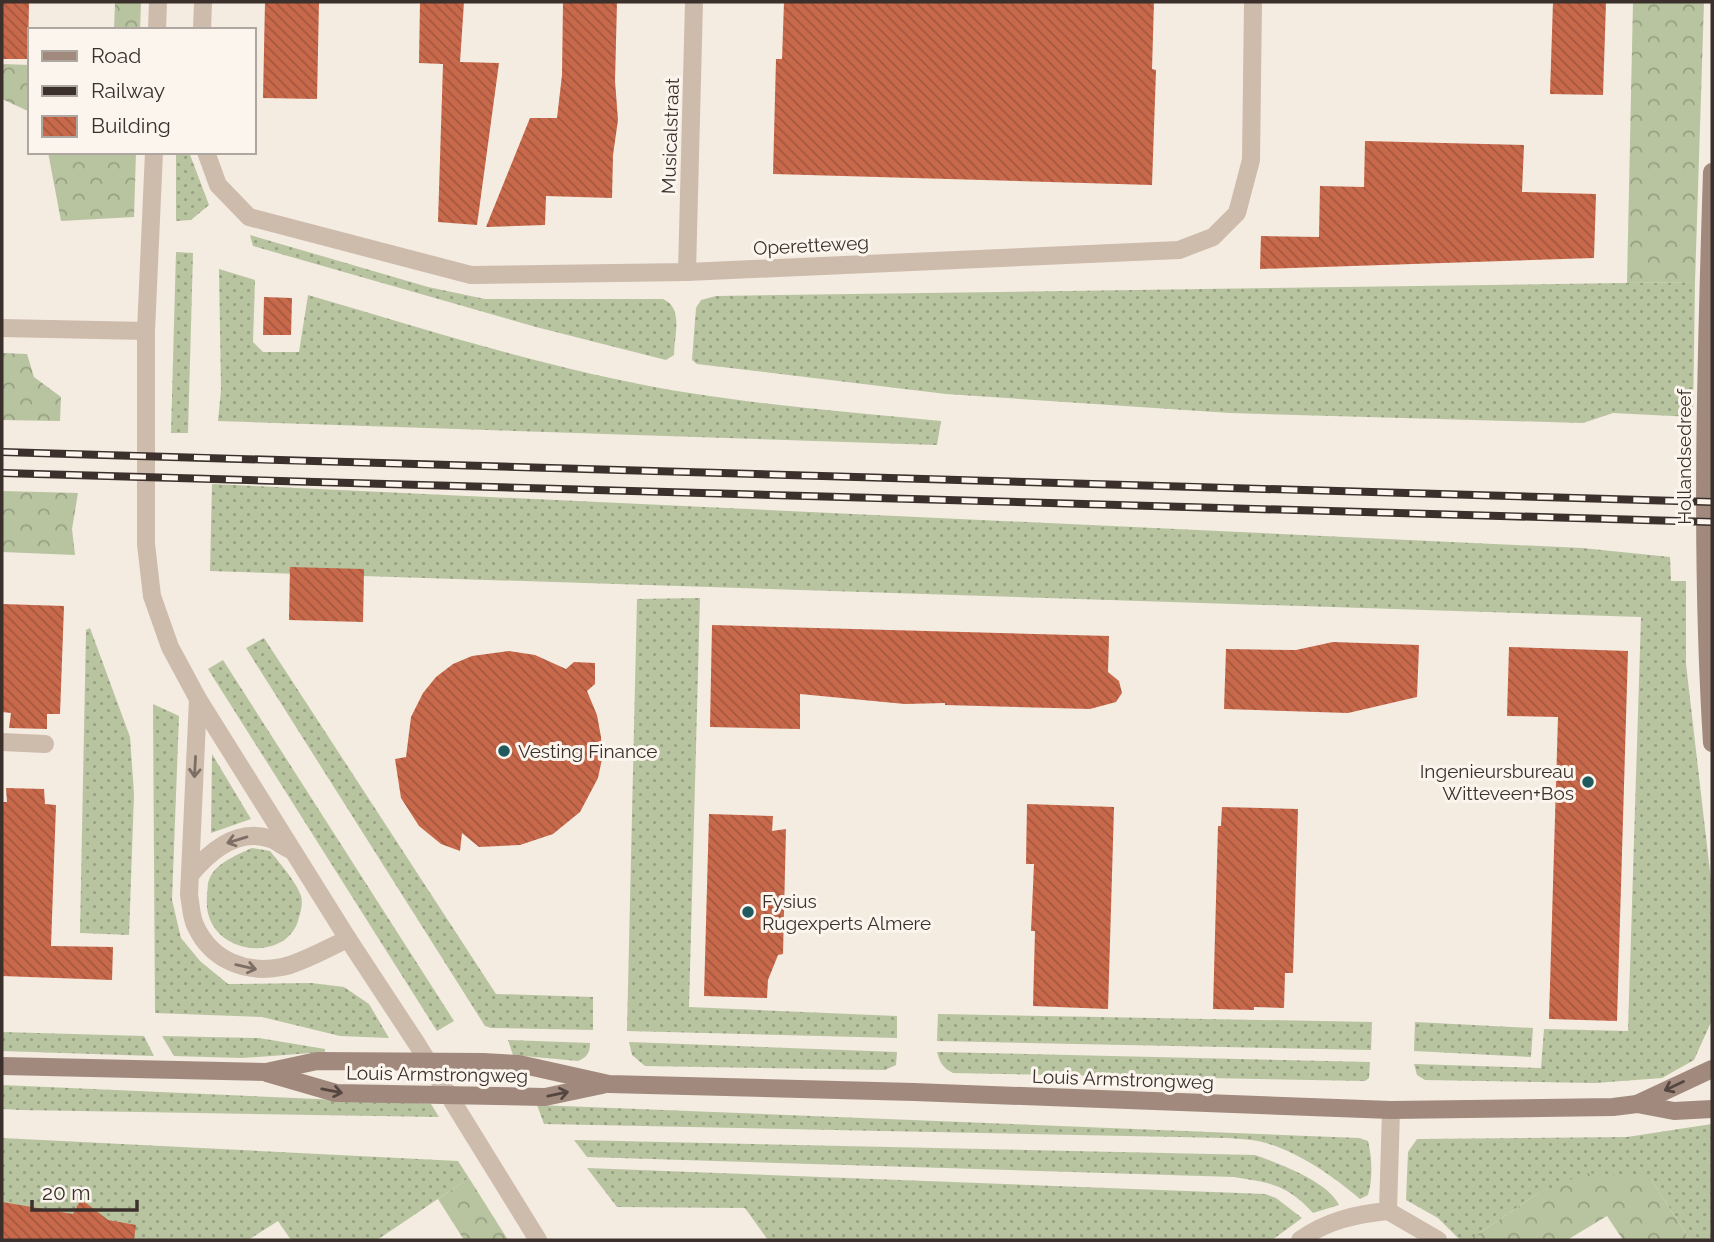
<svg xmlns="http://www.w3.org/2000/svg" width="1714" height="1242" viewBox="0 0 1714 1242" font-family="Raleway,sans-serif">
	<defs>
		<pattern id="grass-dots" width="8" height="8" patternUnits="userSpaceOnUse" patternTransform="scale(1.75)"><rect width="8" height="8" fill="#b8c4a0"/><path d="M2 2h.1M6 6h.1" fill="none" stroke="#97a083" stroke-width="1.8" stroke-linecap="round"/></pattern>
		<pattern id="forest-crowns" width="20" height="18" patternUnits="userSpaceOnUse" patternTransform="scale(1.75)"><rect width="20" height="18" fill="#b8c4a0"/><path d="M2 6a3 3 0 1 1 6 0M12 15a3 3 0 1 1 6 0" fill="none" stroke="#97a083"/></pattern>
		<pattern id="building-back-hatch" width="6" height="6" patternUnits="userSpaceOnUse" patternTransform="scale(1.75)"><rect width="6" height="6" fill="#c8694b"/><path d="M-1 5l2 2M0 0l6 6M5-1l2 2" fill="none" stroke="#a4573f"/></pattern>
	</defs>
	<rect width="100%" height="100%" fill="#f4ebe1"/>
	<g fill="url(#grass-dots)">
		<polygon points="176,152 189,152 209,205 191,220 176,221"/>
		<path d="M250,235L428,287L485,299H663C684,308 674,336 674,355L666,360L536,327L253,246Z"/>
		<polygon points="176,252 193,253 188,433 171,433"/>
		<path d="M219,269L255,280L253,342L263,352H299L308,295C411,325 514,358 620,380C725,403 834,410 941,421L937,445L218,421L221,390Z"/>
		<polygon points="1695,282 1693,417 1613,413 1583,423 1230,413 946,394 697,364 692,360 696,308 701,300 716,296"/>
		<polygon points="212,484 1582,548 1670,557 1671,581 1686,581 1686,664 1712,889 1712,1020 1694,1060 1662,1078 1595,1083 1425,1080 1417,1075 1414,1064 1541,1068 1544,1029 1628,1031 1641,617 210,571"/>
		<polygon points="700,598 689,1007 897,1016 897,1038 627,1031 637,599"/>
		<polygon points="90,628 130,737 134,794 129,935 80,933 86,630"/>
		<polygon points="264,638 496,994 593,997 593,1030 491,1028 485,1026 246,648"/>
		<polygon points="223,660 454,1021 437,1031 208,669"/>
		<polygon points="153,704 179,716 172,900 181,938 200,961 228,984 311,983 344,987 369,1004 389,1038 340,1036 262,1017 155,1013"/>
		<polygon points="212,754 251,819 211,833"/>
		<path d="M252,848L270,851C279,862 297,883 301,896C303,902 301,911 299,917C289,966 201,956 207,896C208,891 207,884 209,880C215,863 237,855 252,848Z"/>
		<polygon points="938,1014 1372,1022 1371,1050 937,1041"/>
		<polygon points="1415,1022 1533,1028 1531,1057 1414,1051"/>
		<polygon points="2,1032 144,1036 154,1056 2,1051"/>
		<polygon points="162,1036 259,1038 325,1049 325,1052 242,1058 174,1056"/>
		<path d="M508,1040L590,1043C590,1053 587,1057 578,1061L513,1055Z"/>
		<polygon points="629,1042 897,1052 896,1065 885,1070 645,1066 632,1055"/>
		<path d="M937,1052L1370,1062L1369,1078L1365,1081L953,1073C943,1068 940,1063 937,1052Z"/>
		<polygon points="2,1085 431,1104 439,1117 20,1110 2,1109"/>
		<path d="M537,1105L1359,1138L1368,1141C1372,1157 1373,1179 1368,1195L1360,1199C1333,1176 1300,1153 1266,1143C1254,1139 1239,1139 1227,1138L544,1124Z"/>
		<polygon points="1712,1124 1712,1240 1690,1240 1651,1179 1537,1194 1469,1240 1460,1240 1438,1218 1406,1200 1408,1152 1417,1139 1627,1137"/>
		<polygon points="2,1138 458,1161 469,1178 377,1240 291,1240 278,1221 248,1240 2,1240"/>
		<path d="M574,1140L1255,1155C1278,1163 1329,1182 1339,1205L1313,1213C1287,1184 1270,1183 1234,1177L587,1157Z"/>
		<polygon points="587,1168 1265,1194 1276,1198 1302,1218 1272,1240 768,1240 745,1208 617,1207"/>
	</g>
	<g fill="url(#forest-crowns)">
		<polygon points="115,2 141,2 140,30 114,30"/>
		<polygon points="1633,2 1704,2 1695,282 1627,283"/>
		<polygon points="2,64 30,65 30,112 2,99"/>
		<polygon points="48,152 136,152 134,217 61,221"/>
		<polygon points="2,353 27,354 34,377 61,397 60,421 2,420"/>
		<polygon points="2,491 78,493 72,529 75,555 2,552"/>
		<polygon points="1586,1173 1651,1179 1690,1240 1623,1240 1607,1216 1567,1240 1469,1240 1537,1194"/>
		<polygon points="469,1178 508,1240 464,1240 438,1199"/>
	</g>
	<g fill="url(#building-back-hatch)">
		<polygon points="2,2 29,2 28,59 2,59"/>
		<polygon points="265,2 319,2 317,99 263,98"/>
		<polygon points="420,2 464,2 460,62 499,63 477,225 438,222 443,64 419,63"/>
		<polygon points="563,2 617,2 615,81 618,120 613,155 612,198 546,196 545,225 486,227 530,118 557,118 562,75"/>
		<polygon points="784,2 1154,2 1152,69 1156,70 1152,185 773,174 776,59 782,59"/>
		<polygon points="1553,2 1606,2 1603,95 1550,94"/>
		<polygon points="1365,141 1524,145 1522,192 1596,194 1594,258 1260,269 1261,236 1319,237 1320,186 1364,187"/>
		<polygon points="264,297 292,298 291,335 263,335"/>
		<polygon points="290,567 364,569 363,622 289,620"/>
		<polygon points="2,604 64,606 60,714 47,714 47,729 9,728 11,713 2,712"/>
		<polygon points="712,625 1109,636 1108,672 1119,681 1122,693 1116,702 1090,709 945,705 945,703 905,704 800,694 800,729 710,727"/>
		<polygon points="1333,642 1419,645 1417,697 1348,713 1224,709 1226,649 1296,650"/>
		<polygon points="1509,647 1628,651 1617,1021 1549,1019 1558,717 1507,716"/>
		<polygon points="509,651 535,655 566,669 574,662 595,663 595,684 587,691 597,715 601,737 602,759 598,778 580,812 553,834 520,845 479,847 462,833 460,851 441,844 419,826 401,798 395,759 406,757 411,717 423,693 436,677 453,664 472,656"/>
		<polygon points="6,788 44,789 45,804 56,805 51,946 113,947 112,980 2,976 2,802 7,802"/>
		<polygon points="1027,804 1114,807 1108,1009 1033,1006 1035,931 1031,931 1034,864 1026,864"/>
		<polygon points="1222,807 1298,809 1293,973 1285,973 1284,1008 1254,1007 1254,1010 1213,1009 1218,826 1221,826"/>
		<polygon points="709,814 773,816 772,831 786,829 783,954 778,955 768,980 767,998 704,996"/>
		<polygon points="81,1199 108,1220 136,1225 134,1240 2,1240 2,1202 73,1214"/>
	</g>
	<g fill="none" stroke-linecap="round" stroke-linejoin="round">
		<g stroke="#cdbbac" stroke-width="18">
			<polyline points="157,30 158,2"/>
			<polyline points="154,152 146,331 146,544 152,596 170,647 198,699 348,939 417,1044 538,1240"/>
			<polyline points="2,328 146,331"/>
			<path d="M198,699L189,895C191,905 191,918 196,927C212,961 247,974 282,967C302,963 329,947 348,939"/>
			<path d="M190,875C209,852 238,827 271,839C278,842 284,847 291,850"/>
		</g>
		<g stroke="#cdbbac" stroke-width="18">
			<polyline points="202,30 203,2"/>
			<polyline points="206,152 218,185 249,217 471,275 687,272 1179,250 1213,237 1237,213 1251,160 1253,2"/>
			<polyline points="687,272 694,2"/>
			<polyline points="2,742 45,744"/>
			<polyline points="1388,1211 1438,1240"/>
			<path d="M1300,1240C1326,1221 1356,1214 1388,1211L1391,1110"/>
		</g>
		<g stroke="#a18a7d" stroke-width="18">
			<path d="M1712,172C1706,362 1700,552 1712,743"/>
			<polyline points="2,1066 266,1072 317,1061 483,1062 519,1064 609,1084 914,1092 1391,1110 1613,1107 1637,1104 1674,1111 1712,1109"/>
			<polyline points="267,1073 336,1093 545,1097 602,1085"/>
			<polyline points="1637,1104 1712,1069"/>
		</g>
		<defs>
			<g id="rail">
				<polyline points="2,452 1712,502"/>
				<polyline points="2,473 1712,522"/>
			</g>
		</defs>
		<use href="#rail" stroke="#3b302b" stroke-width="8"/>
		<use href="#rail" stroke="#fbf5ee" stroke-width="5" stroke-dasharray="16" stroke-linecap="butt"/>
	</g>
	<defs><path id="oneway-shaft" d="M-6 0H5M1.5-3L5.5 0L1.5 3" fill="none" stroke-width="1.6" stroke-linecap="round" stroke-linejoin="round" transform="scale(1.75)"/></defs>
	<g stroke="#7d6f65">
		<use href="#oneway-shaft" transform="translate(195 767) rotate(93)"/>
		<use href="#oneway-shaft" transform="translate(237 840) rotate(163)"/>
		<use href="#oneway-shaft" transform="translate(246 967) rotate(13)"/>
	</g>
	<g stroke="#544640">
		<use href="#oneway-shaft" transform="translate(1674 1086) rotate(155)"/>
		<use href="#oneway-shaft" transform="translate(332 1091) rotate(11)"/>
		<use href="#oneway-shaft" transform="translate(558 1094) rotate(-12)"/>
	</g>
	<g fill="#1f5a5e" stroke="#fbf5ee" stroke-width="2.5">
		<circle cx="504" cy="751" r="7"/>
		<circle cx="1588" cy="782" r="7"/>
		<circle cx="748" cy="912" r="7"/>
	</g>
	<g text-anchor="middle" stroke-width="6" stroke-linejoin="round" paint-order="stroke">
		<g font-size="19" fill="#3b302b" stroke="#fbf5ee">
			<text transform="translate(670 136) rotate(-88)" y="7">Musicalstraat</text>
			<text transform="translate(811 245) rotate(-3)" y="7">Operetteweg</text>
			<text transform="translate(1684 457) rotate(-90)" y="7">Hollandsedreef</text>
			<text transform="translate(437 1074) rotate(1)" y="7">Louis Armstrongweg</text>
			<text transform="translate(1123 1079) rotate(2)" y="7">Louis Armstrongweg</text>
		</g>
		<g font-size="19" fill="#3b302b" stroke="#fbf5ee" text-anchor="start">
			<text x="518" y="758">Vesting Finance</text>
			<text x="1574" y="778" text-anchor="end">Ingenieursbureau<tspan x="1574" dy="22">Witteveen+Bos</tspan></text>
			<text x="762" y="908">Fysius<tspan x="762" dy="22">Rugexperts Almere</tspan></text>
		</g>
	</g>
	<rect width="1714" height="1242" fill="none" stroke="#3b302b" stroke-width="7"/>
	<rect x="28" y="28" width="228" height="126" fill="#fbf5ee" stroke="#aea6a0" stroke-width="2"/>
	<rect x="42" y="51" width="35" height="10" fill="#a18a7d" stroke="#aea6a0" stroke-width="2"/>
	<text x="91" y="63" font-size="21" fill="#3b302b">Road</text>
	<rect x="42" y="86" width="35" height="10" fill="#3b302b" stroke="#aea6a0" stroke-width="2"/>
	<text x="91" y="98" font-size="21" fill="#3b302b">Railway</text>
	<rect x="42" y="116" width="35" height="21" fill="url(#building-back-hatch)" stroke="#aea6a0" stroke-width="2"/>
	<text x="91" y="133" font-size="21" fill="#3b302b">Building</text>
	<path d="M32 1200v10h105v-10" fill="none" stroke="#3b302b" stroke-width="3.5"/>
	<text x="42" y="1200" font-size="21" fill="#3b302b" stroke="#fbf5ee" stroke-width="5" paint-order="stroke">20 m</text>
</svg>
